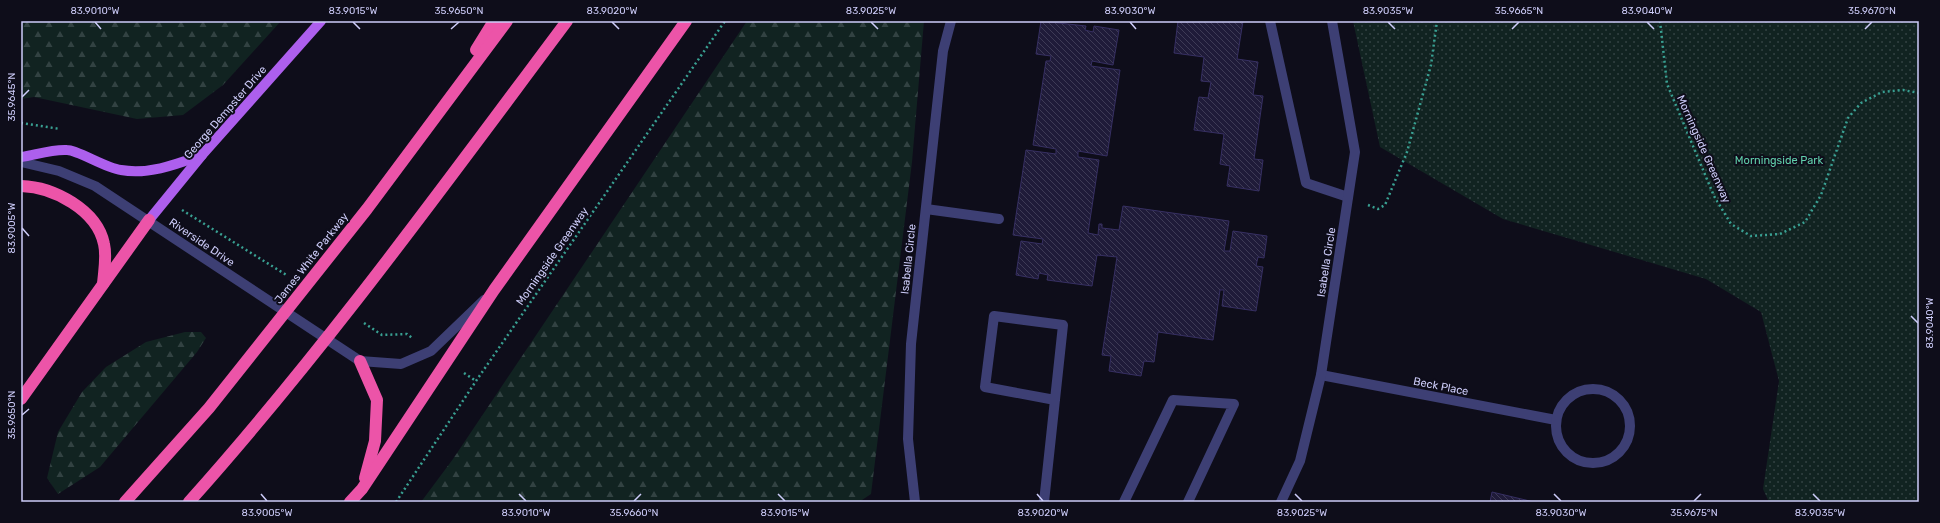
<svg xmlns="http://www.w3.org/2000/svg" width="1940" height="523" viewBox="0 0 1940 523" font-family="Rubik,sans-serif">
	<defs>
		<pattern id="forest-firs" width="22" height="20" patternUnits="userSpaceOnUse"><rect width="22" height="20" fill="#112321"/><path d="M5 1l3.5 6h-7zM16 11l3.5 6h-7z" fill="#324242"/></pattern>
		<pattern id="park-dots" width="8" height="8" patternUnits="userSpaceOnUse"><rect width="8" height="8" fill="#112321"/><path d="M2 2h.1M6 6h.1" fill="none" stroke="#324242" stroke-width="1.8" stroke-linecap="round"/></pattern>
		<pattern id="building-back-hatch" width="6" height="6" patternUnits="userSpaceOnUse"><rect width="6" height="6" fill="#1f1b39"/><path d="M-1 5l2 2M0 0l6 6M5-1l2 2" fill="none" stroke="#3e3b56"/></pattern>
	</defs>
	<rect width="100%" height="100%" fill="#0e0d1a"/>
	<g fill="url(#forest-firs)">
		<polygon points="21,21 281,21 223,85 183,115 137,119 34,97 21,99"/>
		<polygon points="747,21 924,21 912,162 871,494 859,502 421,502 453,459"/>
		<polygon points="185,332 201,332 206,338 197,352 100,467 58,494 47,478 58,432 82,392 106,367 146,342"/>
	</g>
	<polygon fill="url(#park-dots)" points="1353,21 1919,21 1919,502 1769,502 1763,489 1779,381 1761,312 1706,279 1503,219 1380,147"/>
	<g fill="url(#building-back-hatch)" stroke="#362f62">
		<polygon points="1041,21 1086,26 1085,30 1093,32 1094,26 1119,30 1113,65 1092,61 1091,66 1120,70 1107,156 1078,151 1078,157 1099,160 1088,233 1098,235 1099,224 1102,224 1102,228 1119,230 1123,206 1229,221 1224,251 1230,251 1233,231 1267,236 1264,258 1258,257 1256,266 1263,267 1256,311 1222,306 1224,290 1220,290 1213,340 1158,332 1154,362 1144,361 1141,376 1109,371 1111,356 1102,355 1117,257 1097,255 1092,286 1047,280 1048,275 1039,273 1038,279 1016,275 1021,241 1042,244 1043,239 1013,235 1026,150 1056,154 1056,149 1033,145 1046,61 1050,61 1051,56 1036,54"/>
		<polygon points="1178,21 1243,21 1237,59 1258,62 1253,95 1263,96 1254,159 1263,160 1259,191 1227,186 1230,166 1220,164 1224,134 1194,130 1199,97 1208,98 1211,82 1201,81 1204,57 1174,53"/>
		<polygon points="1492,492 1534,502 1490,502"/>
	</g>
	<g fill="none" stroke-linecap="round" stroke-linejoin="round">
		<g stroke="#39a092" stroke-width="2.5" stroke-dasharray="2 3" stroke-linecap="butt">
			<polyline points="1660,21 1667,84 1714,196 1731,224 1751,236 1780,234 1805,222 1821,195 1848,118 1861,103 1882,92 1903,90 1919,93"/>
			<polyline points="21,123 60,129"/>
			<polyline points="1368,205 1378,209 1385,205 1407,152 1431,65 1437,21"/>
			<polyline points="182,210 288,276"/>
			<polyline points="364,323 382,335 407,334 412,338"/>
			<polyline points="464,373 476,381"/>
			<polyline points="396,502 476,381 725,21"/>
		</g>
		<g stroke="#3d3f74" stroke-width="10">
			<polyline points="1270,21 1306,183 1348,197"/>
			<polyline points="21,162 59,171 95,186 360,361 401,364 431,351 484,300"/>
			<polyline points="926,209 999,219"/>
			<polyline points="1321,375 1556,420"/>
			<circle cx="1593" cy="426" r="37"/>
			<polyline points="915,502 908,439 911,344 943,51 951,21"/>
			<polyline points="1044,502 1063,325 994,316 985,387 1055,400"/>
			<polyline points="1124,502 1173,400 1234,404 1188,502"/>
			<polyline points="1281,502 1300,461 1321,375 1355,152 1332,21"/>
		</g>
		<g stroke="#ad5fed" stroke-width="10">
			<path d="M21,157C35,155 52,149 67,150C78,150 105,168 121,170C149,175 177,164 202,155"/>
			<polyline points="149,220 202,155 321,21"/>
		</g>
		<g stroke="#ec54a8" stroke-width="12">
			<polyline points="476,50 494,21"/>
			<path d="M21,186C54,187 97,210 104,244C107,257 104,271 103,284"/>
			<polyline points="360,361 377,400 375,441 365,478"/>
			<polyline points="21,399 149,220"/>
			<polyline points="125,502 209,408 367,209 507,21"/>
			<path d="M189,502C325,350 445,184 567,21"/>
			<polyline points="350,502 362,489 494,290 686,21"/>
		</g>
	</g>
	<path fill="none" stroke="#cdccf9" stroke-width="1.5" d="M95,22L101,29M353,22L360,29M612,22L619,29M871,22L878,29M1130,22L1136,29M1388,22L1395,29M1647,22L1654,29M451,29L459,22M1512,29L1519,22M1865,29L1872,22M22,97L29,90M22,228L29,236M1911,316L1918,323M22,415L29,409M261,494L267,501M519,494L526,501M778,494L785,501M1037,494L1043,501M1295,494L1302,501M1554,494L1561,501M1813,494L1820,501M634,501L641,494M1694,501L1701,494"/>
	<g text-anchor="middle" stroke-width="4" stroke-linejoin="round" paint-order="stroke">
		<g font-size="11" fill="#cdccf9" stroke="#0e0d1a">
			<text transform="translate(225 112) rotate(-49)" y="4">George Dempster Drive</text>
			<text transform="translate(1704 149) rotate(66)" y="4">Morningside Greenway</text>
			<text transform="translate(202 242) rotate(34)" y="4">Riverside Drive</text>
			<text transform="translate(552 256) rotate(-55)" y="4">Morningside Greenway</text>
			<text transform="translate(311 258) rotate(-52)" y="4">James White Parkway</text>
			<text transform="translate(908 259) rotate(-84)" y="4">Isabella Circle</text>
			<text transform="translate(1326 262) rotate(-81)" y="4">Isabella Circle</text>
			<text transform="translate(1441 386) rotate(11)" y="4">Beck Place</text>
		</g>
		<g font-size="11" fill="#61d0ac" stroke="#0e0d1a">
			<text x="1779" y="164">Morningside Park</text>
		</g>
	</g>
	<rect width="1940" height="523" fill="none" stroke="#0e0d1a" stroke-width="44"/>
	<rect x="22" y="22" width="1896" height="479" fill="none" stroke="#cdccf9" stroke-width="1.5"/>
	<g font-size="10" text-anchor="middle" fill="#cdccf9">
		<text x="95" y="14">83.9010°W</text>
		<text x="353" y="14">83.9015°W</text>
		<text x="459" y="14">35.9650°N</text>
		<text x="612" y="14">83.9020°W</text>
		<text x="871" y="14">83.9025°W</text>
		<text x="1130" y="14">83.9030°W</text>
		<text x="1388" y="14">83.9035°W</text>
		<text x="1519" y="14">35.9665°N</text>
		<text x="1647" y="14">83.9040°W</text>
		<text x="1872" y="14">35.9670°N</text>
		<text transform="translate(11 97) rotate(-90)" y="4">35.9645°N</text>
		<text transform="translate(11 228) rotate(-90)" y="4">83.9005°W</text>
		<text transform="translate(1929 323) rotate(-90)" y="4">83.9040°W</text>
		<text transform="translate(11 415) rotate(-90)" y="4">35.9650°N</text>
		<text x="267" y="516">83.9005°W</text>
		<text x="526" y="516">83.9010°W</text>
		<text x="634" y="516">35.9660°N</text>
		<text x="785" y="516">83.9015°W</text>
		<text x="1043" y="516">83.9020°W</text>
		<text x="1302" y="516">83.9025°W</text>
		<text x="1561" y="516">83.9030°W</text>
		<text x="1694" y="516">35.9675°N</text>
		<text x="1820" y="516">83.9035°W</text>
	</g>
</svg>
